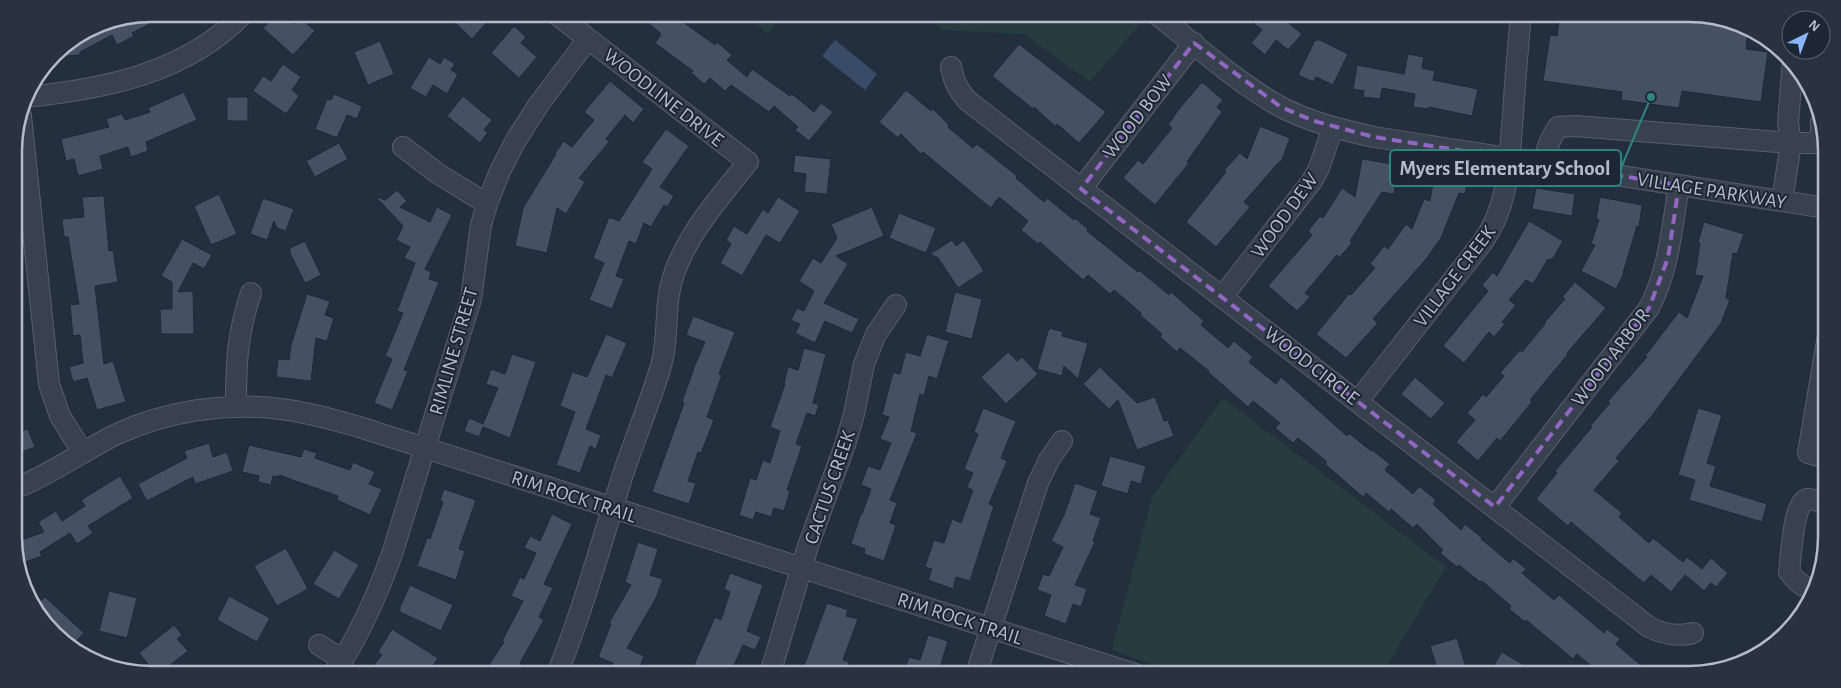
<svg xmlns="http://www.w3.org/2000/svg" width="1841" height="688" viewBox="0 0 1841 688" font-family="'Alegreya Sans',sans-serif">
	<rect width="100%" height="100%" fill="#242f3e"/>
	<g fill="#263c3f">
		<polygon points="744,14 784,14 768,34"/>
		<polygon points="922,14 1138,14 1140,24 1090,82 1024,34 944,30"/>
		<polygon points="1223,398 1446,567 1382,674 1174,674 1159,667 1112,650 1152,497"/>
	</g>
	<polygon fill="#394c67" points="835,40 877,74 865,90 822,56"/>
	<g fill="#455162" stroke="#1f2835">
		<polygon points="151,14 169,14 132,33 134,36 117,45 112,35 80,52 80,55 53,57 60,48 99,24"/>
		<polygon points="446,14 494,14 472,39"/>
		<polygon points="638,14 672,14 715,45 717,42 732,55 727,60 747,77 752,69 790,96 792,94 814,112 821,103 833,112 809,141 795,130 798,127 774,106 769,112 731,85 725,91 710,78 704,84 691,73 693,71 655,43 661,34"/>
		<polygon points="1243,14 1277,14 1302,34 1288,50 1276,40 1265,55 1251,43 1262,30"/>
		<polygon points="1560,14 1690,14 1734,21 1748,30 1746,49 1768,52 1761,102 1682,91 1679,108 1621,100 1622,92 1543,81 1550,35 1557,36"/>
		<polygon points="275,16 282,23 288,17 294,24 300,17 315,31 293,55 263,28"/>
		<polygon points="514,26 526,37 521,43 537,57 519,78 491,53"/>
		<polygon points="1315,40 1320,40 1348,54 1333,85 1316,77 1313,82 1298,75"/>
		<polygon points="380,41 394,74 368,85 354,52"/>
		<polygon points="1019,44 1106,112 1079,143 1057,124 1055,126 1034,107 1033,109 992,76"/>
		<polygon points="1408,54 1424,57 1422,68 1435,71 1433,80 1478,89 1472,116 1429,107 1428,109 1413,107 1415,94 1382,88 1380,99 1363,97 1364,91 1353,89 1357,65 1404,74"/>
		<polygon points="429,57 440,64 444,57 455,64 451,70 458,74 447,94 433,85 426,97 410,88"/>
		<polygon points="283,64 301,77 292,90 299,96 286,114 253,91 263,76 271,81"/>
		<polygon points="610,81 644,109 633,123 625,115 606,139 609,142 579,178 585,182 566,214 557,208 547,253 515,246 523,208 556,154 555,153 564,141 572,147 594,120 584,112"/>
		<polygon points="1202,82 1223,100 1217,107 1222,112 1187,162 1189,163 1155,205 1123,178 1138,160 1143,164 1172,128 1168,125 1179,109"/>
		<polygon points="906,90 931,111 933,109 949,125 948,127 973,148 977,144 1017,176 1016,178 1044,202 1047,198 1074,220 1075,218 1088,229 1087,231 1138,272 1139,270 1169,295 1171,292 1204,321 1201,325 1228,348 1234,341 1253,357 1249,362 1276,384 1281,377 1347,436 1349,433 1371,451 1372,450 1390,464 1385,470 1413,494 1419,486 1436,500 1433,504 1461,530 1465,524 1482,538 1481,539 1510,563 1513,558 1526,569 1522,573 1554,600 1559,595 1604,633 1607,629 1620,639 1616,644 1651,674 1601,674 1577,654 1573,659 1526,620 1525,622 1509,609 1511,606 1482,581 1480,582 1459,565 1457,567 1440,553 1443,550 1417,524 1413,528 1391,509 1389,512 1366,493 1363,497 1325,464 1327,462 1298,438 1293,443 1275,428 1280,423 1253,401 1248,407 1208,372 1209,371 1180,348 1177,352 1160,337 1162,334 1140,315 1141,313 1114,290 1110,294 1088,275 1083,280 1040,242 1038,244 1021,230 1028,221 999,197 991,208 923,152 921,154 901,134 898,138 879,122"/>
		<polygon points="184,92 197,120 146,142 148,151 131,157 128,147 100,156 103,169 78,176 74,159 66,161 61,139 109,127 106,119 122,114 125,120 150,112 148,108"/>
		<polygon points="334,94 362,106 357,119 347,115 337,138 315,129 327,99 331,100"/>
		<polygon points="463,96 492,120 484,130 488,132 480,143 447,116"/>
		<rect x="227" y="97" width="21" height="24"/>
		<polygon points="1260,126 1290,138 1281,162 1279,162 1244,202 1250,207 1216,247 1186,222 1226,172 1224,170 1240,153 1247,159"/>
		<polygon points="666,129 689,146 660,187 674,196 667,207 664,205 651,227 644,223 636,244 629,241 616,276 624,279 612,309 589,300 604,263 593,258 609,217 619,221 652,169 642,162"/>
		<polygon points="339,143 348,159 315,177 306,161"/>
		<polygon points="795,155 831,159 827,194 804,192 806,174 793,172"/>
		<polygon points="1362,159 1399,165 1394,194 1382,192 1350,241 1352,243 1339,258 1337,255 1305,293 1310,297 1297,311 1268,286 1312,235 1308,231 1320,216 1323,218 1342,188 1355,197"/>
		<polygon points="1435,171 1468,177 1465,194 1459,193 1441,238 1427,258 1373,319 1378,323 1346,358 1316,334 1349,294 1351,295 1375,268 1370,264 1384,246 1388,249 1406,224 1412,229 1424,199 1430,201"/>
		<polygon points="1536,188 1575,194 1572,216 1532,209"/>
		<polygon points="397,190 407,201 400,207 430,222 437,207 452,215 425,269 431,272 429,279 439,282 404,370 408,371 392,410 374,403 392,359 385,356 403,313 397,311 415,263 404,258 410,247 396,240 403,226 375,196 385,200"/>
		<polygon points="219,194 237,234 211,245 194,206"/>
		<polygon points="104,196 109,251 113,250 118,282 95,286 104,364 113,361 126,402 97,410 87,378 73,382 69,367 83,363 80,335 73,336 70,305 79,304 68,237 64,237 62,219 84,217 82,197"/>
		<polygon points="778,197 800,211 780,243 766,235 742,276 720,263 731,244 726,240 734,226 747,234 763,209 768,213"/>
		<polygon points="1600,197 1642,205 1639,227 1637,226 1623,273 1624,273 1616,289 1581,271 1595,245 1591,244 1599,220 1596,219"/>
		<polygon points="263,198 294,209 286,231 277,228 274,221 267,240 250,234"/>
		<polygon points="872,207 884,236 836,256 848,264 824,303 859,319 852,333 825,321 815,343 795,333 800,324 791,320 797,308 804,311 814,291 799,281 813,258 821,263 837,238 831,224"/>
		<polygon points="899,213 936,228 926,253 889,238"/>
		<polygon points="1529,221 1563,241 1554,257 1550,260 1548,259 1533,284 1526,280 1509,300 1516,305 1502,322 1505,324 1494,337 1489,332 1464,363 1443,346 1488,291 1482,285 1493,272 1497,276"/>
		<polygon points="1704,222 1744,234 1737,254 1733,253 1726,298 1730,300 1721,323 1654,413 1616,458 1619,461 1594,490 1622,513 1619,517 1649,543 1653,538 1683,562 1687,557 1702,569 1711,558 1728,573 1716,587 1711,583 1704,591 1685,575 1671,592 1651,575 1644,583 1571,522 1568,526 1536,499 1557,473 1555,471 1592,427 1590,426 1610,403 1608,401 1647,357 1645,356 1679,312 1687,318 1703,276 1695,275 1700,243 1698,242"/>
		<polygon points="182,239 212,255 204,269 193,263 178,292 193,291 194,334 161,334 160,309 172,309 172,282 161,276"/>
		<polygon points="952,240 956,246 964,240 984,271 958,288 938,258 930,254"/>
		<polygon points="305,241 321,275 305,283 290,253 290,248"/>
		<polygon points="1575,282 1606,308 1567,353 1568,354 1530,400 1532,402 1500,441 1497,438 1478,461 1456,442 1475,420 1467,413 1483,394 1486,397 1504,376 1500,373 1520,350 1522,352 1545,324 1544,323 1565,299 1562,297"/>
		<polygon points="955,292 982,299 972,339 945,332"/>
		<polygon points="307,294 330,301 325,315 334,318 327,341 316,338 311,381 276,377 278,359 289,360 291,345"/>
		<polygon points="693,316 735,332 719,374 722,375 707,417 714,420 701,453 698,452 688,481 696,483 689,504 652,492 684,403 682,402 695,365 705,342 686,335"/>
		<polygon points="1049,328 1063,332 1062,336 1088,343 1078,379 1064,366 1062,376 1037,369"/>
		<polygon points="606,334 627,343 612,378 606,375 586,429 601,435 596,449 590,446 580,473 556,465 575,412 560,406 572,372 587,377"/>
		<polygon points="927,334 949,341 937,379 929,376 924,396 920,394 911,431 917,433 890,500 897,503 890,523 896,525 884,561 864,554 865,549 851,544 861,513 862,514 871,489 861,485 868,466 880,470 891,443 880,439 889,417 882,415 893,372 900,374 906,352 920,356"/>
		<polygon points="804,348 826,354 813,403 819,405 815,416 807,413 796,444 802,446 787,490 790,491 784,511 774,508 771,517 756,512 753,520 739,515 750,478 756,480 763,460 770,463 780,431 770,427 785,384 784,383 788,367 798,370"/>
		<polygon points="1008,352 1017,361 1022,357 1038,374 1006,404 981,377"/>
		<polygon points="512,354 536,362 510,438 483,427 479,437 464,431 469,418 483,424 498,388 486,384 491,369 505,374"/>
		<polygon points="1100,367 1137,403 1155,397 1164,421 1168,420 1174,436 1137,450 1118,400 1109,409 1083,384"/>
		<polygon points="1415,377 1445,403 1431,419 1401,394"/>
		<polygon points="983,408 1016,421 1001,458 1007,461 989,504 994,506 970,581 956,577 953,589 928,580 932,569 925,567 934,540 944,543 952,519 961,523 973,490 967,487 973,473 964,469 978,434 974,432"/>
		<polygon points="1698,408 1722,415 1707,463 1716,466 1710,486 1767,504 1762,522 1689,500 1695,480 1678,475"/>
		<polygon points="28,429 35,447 16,454 16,433"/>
		<polygon points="209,443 213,457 227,452 233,471 195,484 193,477 147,501 138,484 187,458 184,451"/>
		<polygon points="249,445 301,457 304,449 317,453 315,458 350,470 353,462 375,472 369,484 382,489 370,515 337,500 338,496 279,475 279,477 273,476 271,485 258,482 259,476 242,472"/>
		<polygon points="1110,456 1146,466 1141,484 1131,481 1128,494 1101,486"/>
		<polygon points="120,476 133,498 88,526 93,533 77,544 70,533 40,552 42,556 17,565 16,542 44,532 38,522 56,511 62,521 85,506 81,500"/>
		<polygon points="1075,483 1098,491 1090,514 1101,518 1093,541 1095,542 1075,585 1087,589 1081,607 1073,604 1066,624 1044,616 1051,595 1037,590 1043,574 1049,576 1063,547 1051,541 1064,515"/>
		<polygon points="444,489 476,500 459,549 465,551 456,580 417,566 427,538 430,539 443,502 440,500"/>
		<polygon points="552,514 572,524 544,584 553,588 539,617 544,620 520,663 523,666 518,674 483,674 504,642 502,641 523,601 511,596 520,577 524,579 536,553 524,548 530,536 540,541"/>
		<polygon points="638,542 658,549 650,575 663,579 656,598 627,648 644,656 637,674 608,674 613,663 598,657 611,624 609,623 631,585 625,582"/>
		<polygon points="286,548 308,589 277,606 254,566"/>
		<polygon points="334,550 359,565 339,599 313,584"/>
		<polygon points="730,573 763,585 747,631 761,637 755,650 743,645 730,674 690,674 715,617 721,620 730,592 724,589"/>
		<polygon points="410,585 453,605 441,631 400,612 400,607"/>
		<polygon points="109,591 137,598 127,638 99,631"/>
		<polygon points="229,596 270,618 257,642 217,620"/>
		<polygon points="45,597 84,633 73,644 48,627 37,605"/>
		<polygon points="827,603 848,610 846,616 858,619 843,660 849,662 845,674 801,674"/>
		<polygon points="174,625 182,635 177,639 188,651 159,674 156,674 139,653"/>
		<polygon points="392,629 438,658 428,674 366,674 382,655 378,652"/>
		<polygon points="928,635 948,641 938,674 915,674 904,671 909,657 920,660"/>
		<polygon points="1457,638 1468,674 1439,674 1430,646"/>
		<polygon points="1502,652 1524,665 1518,674 1488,674"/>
	</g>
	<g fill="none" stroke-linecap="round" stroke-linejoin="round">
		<defs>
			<g id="minor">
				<path d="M556,14L748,162C718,200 677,244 669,294C665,319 668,345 660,369C648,409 631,447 619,487C599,550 582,613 557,674"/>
				<path d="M1156,14C1196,45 1235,81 1279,106C1309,122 1342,130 1374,137L1826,208"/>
				<path d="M951,67C954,82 958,90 968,101L1649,627C1663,634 1678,637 1693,633"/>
				<path d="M26,97C105,89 186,73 243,14"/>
				<polyline points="21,116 49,384 60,416 83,453"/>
				<polyline points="1821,122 1821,143"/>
				<polyline points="403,147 437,173 487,204"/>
				<path d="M1545,163C1546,148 1550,139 1558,127L1575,126L1791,143H1826"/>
				<polyline points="1081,189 1194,43"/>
				<polyline points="1782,201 1791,143 1788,123 1793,60"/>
				<polyline points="1223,296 1312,181 1319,168 1333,127"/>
				<polyline points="1827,341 1808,453 1827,458"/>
				<path d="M1358,401L1482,243C1510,204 1509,160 1513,114C1515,80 1518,47 1521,14"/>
				<path d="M236,407C236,364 237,334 251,293"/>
				<path d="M16,488C52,474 82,451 117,434C166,411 227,402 281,409C307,412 331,419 356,426L1135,674"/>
				<path d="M1495,507L1649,308C1669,270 1672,227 1679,185"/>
				<path d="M1814,590C1802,587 1796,581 1789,572C1791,559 1793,499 1808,499C1814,499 1822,503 1827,504"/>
				<polyline points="319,645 343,660"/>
				<path d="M333,674C359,638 377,595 392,554L471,299L481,225L487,204L500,171L516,140L539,104L588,39"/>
				<polyline points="770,674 808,546 845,445 854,414 864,364 876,334 896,305"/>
				<polyline points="976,674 1038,483 1049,460 1062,441"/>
			</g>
		</defs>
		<use href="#minor" stroke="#565f6c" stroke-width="22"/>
		<use href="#minor" stroke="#38414e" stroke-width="20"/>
	</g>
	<path fill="none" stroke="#9266c3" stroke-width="4" stroke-dasharray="10 6" stroke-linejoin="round" d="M1194,43L1281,107L1314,121L1374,137L1679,185L1668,258L1649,308L1495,507L1081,189Z"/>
	<g text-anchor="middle" stroke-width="4" stroke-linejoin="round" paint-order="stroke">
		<g font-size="20" fill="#b4bcc9" stroke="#1d2633">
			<text transform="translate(664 97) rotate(38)" y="7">WOODLINE DRIVE</text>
			<text transform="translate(1137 116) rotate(-52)" y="7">WOOD BOW</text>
			<text transform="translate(1712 190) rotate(9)" y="7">VILLAGE PARKWAY</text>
			<text transform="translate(1284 215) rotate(-54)" y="7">WOOD DEW</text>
			<text transform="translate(1454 276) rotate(-53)" y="7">VILLAGE CREEK</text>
			<text transform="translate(453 351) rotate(-74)" y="7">RIMLINE STREET</text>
			<text transform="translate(1610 357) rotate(-53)" y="7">WOOD ARBOR</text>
			<text transform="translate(1312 365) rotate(38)" y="7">WOOD CIRCLE</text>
			<text transform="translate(829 487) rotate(-71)" y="7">CACTUS CREEK</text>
			<text transform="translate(574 496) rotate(18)" y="7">RIM ROCK TRAIL</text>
			<text transform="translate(960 618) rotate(18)" y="7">RIM ROCK TRAIL</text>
		</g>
	</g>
	<path d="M0 0H1841V688H0ZM151 22H1689A129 129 0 0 1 1818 151V537A129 129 0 0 1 1689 666H151A129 129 0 0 1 22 537V151A129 129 0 0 1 151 22Z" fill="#29323f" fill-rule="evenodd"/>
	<path fill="none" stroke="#b4bcc9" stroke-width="2.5" d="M151 22H1689A129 129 0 0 1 1818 151V537A129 129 0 0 1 1689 666H151A129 129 0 0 1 22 537V151A129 129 0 0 1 151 22Z"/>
	<path fill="none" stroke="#308480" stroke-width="2" d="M1651 97L1621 168"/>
	<circle fill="#308480" stroke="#1d2633" stroke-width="2" cx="1651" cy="97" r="5"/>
	<rect fill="#1d2633" stroke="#308480" stroke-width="2" x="1390" y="150" width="231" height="36" rx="5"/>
	<g font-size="21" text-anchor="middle" font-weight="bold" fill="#b4bcc9">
		<text x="1505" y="175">Myers Elementary School</text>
	</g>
	<g transform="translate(1806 35) rotate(42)"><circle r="24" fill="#1d2633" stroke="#59626f"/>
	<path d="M0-4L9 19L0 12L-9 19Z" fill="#8ab4f8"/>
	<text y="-8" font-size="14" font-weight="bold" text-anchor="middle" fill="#b4bcc9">N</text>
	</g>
</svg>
